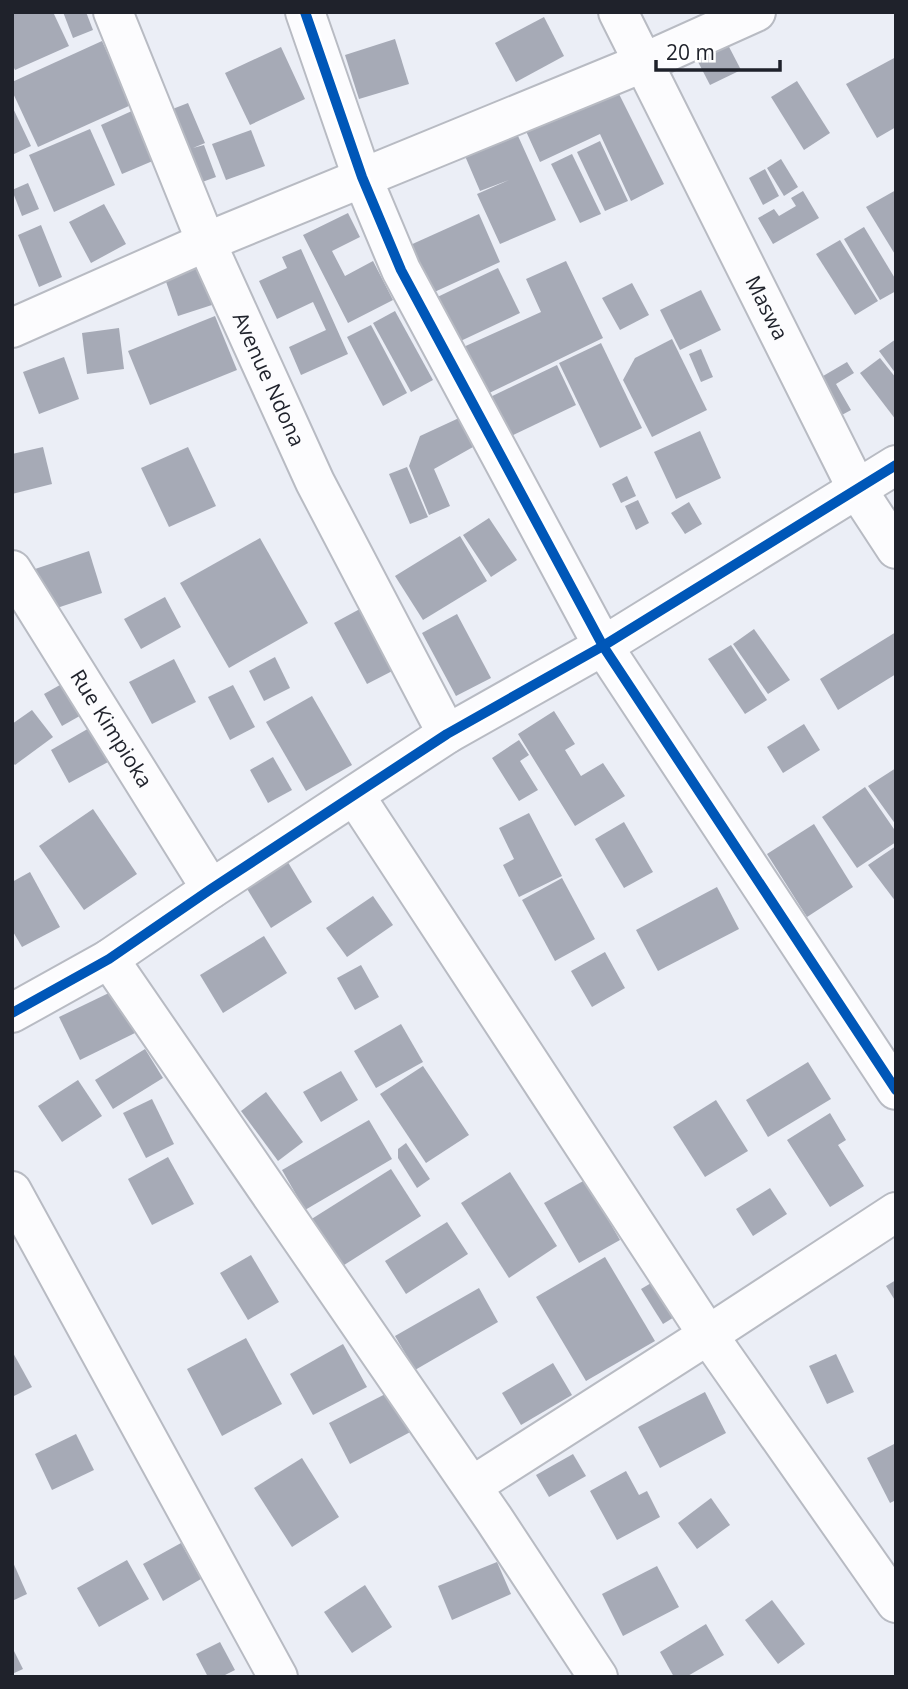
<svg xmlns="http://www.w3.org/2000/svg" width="908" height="1689" viewBox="0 0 908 1689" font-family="'Open Sans',sans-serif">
	<rect width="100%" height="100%" fill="#ebeef6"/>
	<g fill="#a6aab6">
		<polygon points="12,12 53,12 69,46 15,70 12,64"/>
		<polygon points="63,12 86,12 93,30 73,38"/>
		<polygon points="544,17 564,56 516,82 495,43"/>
		<polygon points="395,39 409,84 359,99 345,55"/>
		<polygon points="102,41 131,105 38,147 12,91 12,82"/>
		<polygon points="726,41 741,70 710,85 695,56"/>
		<polygon points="281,47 305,99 250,125 225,73"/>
		<polygon points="896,57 896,127 877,138 846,84"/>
		<polygon points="797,81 830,133 804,150 771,97"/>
		<polygon points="615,86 664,184 631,201 600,134 540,162 525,129"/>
		<polygon points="188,103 205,143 193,148 204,145 216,177 194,185 170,110"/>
		<polygon points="12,106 31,146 12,155"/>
		<polygon points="134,110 155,160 122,174 101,125"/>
		<polygon points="514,127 556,220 500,244 477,194 509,180 480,191 462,149"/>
		<polygon points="90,129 115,185 54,212 29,155"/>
		<polygon points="251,130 265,166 226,180 212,144"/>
		<polygon points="600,141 628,201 605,211 577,152"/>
		<polygon points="572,154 601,214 580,223 551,164"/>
		<polygon points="781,159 798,187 784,196 767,168"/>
		<polygon points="765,169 779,196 763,205 749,178"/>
		<polygon points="28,183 39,209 22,216 12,190"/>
		<polygon points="896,190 896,256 866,207"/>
		<polygon points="803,191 819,218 773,244 758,218 774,209 779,216 796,206 791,198"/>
		<polygon points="104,204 126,244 91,263 69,222"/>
		<polygon points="348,213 360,237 332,251 345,276 373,261 393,300 348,323 303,235"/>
		<polygon points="479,214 500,262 430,294 408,246"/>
		<polygon points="41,225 62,277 39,287 18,235"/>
		<polygon points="864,227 896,280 896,291 880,300 844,239"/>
		<polygon points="840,240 878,301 855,315 816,254"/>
		<polygon points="301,249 348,354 301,375 289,347 326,330 313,302 277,319 259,281 287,268 282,257"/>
		<polygon points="566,261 603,338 481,397 459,349 541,312 526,279"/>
		<polygon points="201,264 215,304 178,316 164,276"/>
		<polygon points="498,268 520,313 450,346 429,301"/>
		<polygon points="632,283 649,315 620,330 602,298"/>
		<polygon points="701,290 721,330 680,350 660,310"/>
		<polygon points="395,311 433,380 411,392 373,323"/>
		<polygon points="215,316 237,370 150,405 128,351"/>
		<polygon points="371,325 407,393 383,406 347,337"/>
		<polygon points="119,328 124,369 87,374 82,333"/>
		<polygon points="672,339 707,410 652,437 623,380 635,358"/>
		<polygon points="896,339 896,374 879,351"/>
		<polygon points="601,343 642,428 600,448 559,363"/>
		<polygon points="701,349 713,377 701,382 689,354"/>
		<polygon points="64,357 79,399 39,414 23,372"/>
		<polygon points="880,358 896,378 896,420 860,373"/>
		<polygon points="847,362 854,373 836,384 851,410 840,416 818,379"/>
		<polygon points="557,365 576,405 503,440 484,400"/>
		<polygon points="459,418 473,447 434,469 450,506 429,515 409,466 420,436"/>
		<polygon points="700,431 721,478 676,499 654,452"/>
		<polygon points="43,447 52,484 12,494 12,454"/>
		<polygon points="188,447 216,506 169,527 141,468"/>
		<polygon points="407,467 428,517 410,524 389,474"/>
		<polygon points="627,476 636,496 621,503 612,484"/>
		<polygon points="638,500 649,523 636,530 625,506"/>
		<polygon points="689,502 702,524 685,534 671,513"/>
		<polygon points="489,518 517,560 491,577 463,535"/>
		<polygon points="460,536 487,581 423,620 395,576"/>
		<polygon points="260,538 308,623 229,668 180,583"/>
		<polygon points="89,551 102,593 45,612 32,570"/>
		<polygon points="165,597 181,627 141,649 124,619"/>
		<polygon points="369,604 402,666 367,684 334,623"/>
		<polygon points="457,614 491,678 456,696 422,633"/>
		<polygon points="754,629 790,680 768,694 733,644"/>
		<polygon points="896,632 896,674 838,710 820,679"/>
		<polygon points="731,645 767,700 745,714 708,659"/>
		<polygon points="275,657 290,688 264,701 249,671"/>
		<polygon points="174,659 196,702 152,724 129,682"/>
		<polygon points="74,677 92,709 62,726 44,694"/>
		<polygon points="233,685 255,727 230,740 208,697"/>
		<polygon points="312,696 352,765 306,791 266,722"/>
		<polygon points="32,710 53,737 15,765 12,762 12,724"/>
		<polygon points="554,711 575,744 565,750 581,776 603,763 625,796 575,826 518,734"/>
		<polygon points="804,724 820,750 783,773 767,747"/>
		<polygon points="91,727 110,761 69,783 51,750"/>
		<polygon points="519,740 529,755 520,761 538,790 519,801 492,758"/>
		<polygon points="273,757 292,790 268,803 250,770"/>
		<polygon points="896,768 896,825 868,786"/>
		<polygon points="865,787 896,832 896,842 857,868 822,817"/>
		<polygon points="93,809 137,874 84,910 39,846"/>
		<polygon points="529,813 562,876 519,897 503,865 514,859 499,828"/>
		<polygon points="624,822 653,872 624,888 595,839"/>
		<polygon points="814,824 853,887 807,917 767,854"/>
		<polygon points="896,846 896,902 868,865"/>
		<polygon points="283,854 312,902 271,928 241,879"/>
		<polygon points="30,872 60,927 22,947 12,930 12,882"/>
		<polygon points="562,878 595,939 555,961 522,900"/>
		<polygon points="717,887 739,929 658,971 636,930"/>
		<polygon points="373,896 393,925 347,957 326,928"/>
		<polygon points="264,936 287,973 223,1013 200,975"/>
		<polygon points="605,952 625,988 592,1007 571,971"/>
		<polygon points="361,965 379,997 355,1010 337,978"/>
		<polygon points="113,991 135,1033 80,1060 59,1017"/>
		<polygon points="401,1024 423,1062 376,1088 354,1051"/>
		<polygon points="145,1049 163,1078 113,1109 95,1080"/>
		<polygon points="808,1062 831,1099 768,1137 746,1100"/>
		<polygon points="423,1066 469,1135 426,1163 380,1094"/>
		<polygon points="341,1071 358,1100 321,1122 303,1092"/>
		<polygon points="78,1080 102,1116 62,1142 38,1106"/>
		<polygon points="266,1092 303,1142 278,1161 241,1111"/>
		<polygon points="152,1099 174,1144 146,1158 123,1113"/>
		<polygon points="716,1100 748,1151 705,1177 673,1127"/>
		<polygon points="830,1113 846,1140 838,1145 864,1186 830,1207 787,1140"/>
		<polygon points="369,1120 392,1159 305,1210 282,1170"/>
		<polygon points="406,1143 430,1179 417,1188 398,1158 398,1149"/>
		<polygon points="168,1157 194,1204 152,1225 128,1179"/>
		<polygon points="391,1169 421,1216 341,1267 310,1220"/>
		<polygon points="510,1172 557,1246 509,1278 461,1203"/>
		<polygon points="585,1180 620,1240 579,1263 544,1203"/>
		<polygon points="770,1188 787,1214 753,1236 736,1209"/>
		<polygon points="447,1222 468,1254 406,1294 385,1261"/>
		<polygon points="251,1255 279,1302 248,1320 220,1273"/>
		<polygon points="605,1257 655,1341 586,1381 536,1297"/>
		<polygon points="663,1276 684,1311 663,1324 641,1289"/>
		<polygon points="896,1280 896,1302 886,1286"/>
		<polygon points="479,1288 498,1322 415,1370 395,1336"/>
		<polygon points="246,1338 282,1404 222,1436 187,1369"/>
		<polygon points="343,1344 367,1387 313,1415 290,1374"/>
		<polygon points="12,1351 32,1387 12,1397"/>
		<polygon points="836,1354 854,1392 827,1404 809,1366"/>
		<polygon points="553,1363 572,1395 521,1425 502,1393"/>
		<polygon points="395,1389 416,1429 350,1464 329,1423"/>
		<polygon points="705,1392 726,1433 660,1468 638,1427"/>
		<polygon points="76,1434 94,1470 52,1490 35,1454"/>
		<polygon points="896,1443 896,1500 890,1503 867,1458"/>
		<polygon points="573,1454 586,1476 549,1497 536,1475"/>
		<polygon points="302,1458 339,1517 292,1547 254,1488"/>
		<polygon points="626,1471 639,1495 647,1491 660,1517 617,1540 590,1491"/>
		<polygon points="711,1498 730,1525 697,1549 678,1523"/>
		<polygon points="181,1543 201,1579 163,1601 143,1564"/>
		<polygon points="12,1560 27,1594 12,1601"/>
		<polygon points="127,1560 149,1599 99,1627 77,1588"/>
		<polygon points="497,1562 511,1594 452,1620 438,1586"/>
		<polygon points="657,1566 679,1607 623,1636 602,1594"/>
		<polygon points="365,1585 392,1627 352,1653 324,1612"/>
		<polygon points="772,1600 805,1644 778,1664 745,1620"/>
		<polygon points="706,1624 724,1655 686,1677 674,1677 660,1652"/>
		<polygon points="220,1642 235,1670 221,1677 208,1677 196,1654"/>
		<polygon points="12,1647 23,1669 12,1674"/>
	</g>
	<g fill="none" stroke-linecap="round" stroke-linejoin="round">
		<defs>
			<g id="minor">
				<path id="s1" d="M113,12L206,242L315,482L447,734"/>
				<polyline points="305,12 362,177 401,270 603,646 896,1090"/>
				<path id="s2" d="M618,12L858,491L896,549"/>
				<polyline points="12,328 206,242 645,62 756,12"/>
				<path id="s3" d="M12,570L211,889"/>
				<polyline points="355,796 708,1335 896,1603"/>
				<polyline points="109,959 494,1519 598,1677"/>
				<polyline points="12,1013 109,959 211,889 447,734 603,646 896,465"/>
				<polyline points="12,1191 278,1677"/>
				<polyline points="472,1486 708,1335 896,1212"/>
			</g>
		</defs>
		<use href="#minor" stroke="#b8bbc3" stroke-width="42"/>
		<use href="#minor" stroke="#fcfcfe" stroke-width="38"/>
		<defs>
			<g id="cycleway">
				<polyline points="305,12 362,177 401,270 603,646 896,1090"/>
				<polyline points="12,1013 109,959 211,889 447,734 603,646 896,465"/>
			</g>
		</defs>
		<use href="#cycleway" stroke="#fff" stroke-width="15"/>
		<use href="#cycleway" stroke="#0057b8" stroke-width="10"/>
	</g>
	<g text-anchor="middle" stroke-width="7" stroke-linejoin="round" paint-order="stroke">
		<g font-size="21" fill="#1f222b" stroke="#fff">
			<text dy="7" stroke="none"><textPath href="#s2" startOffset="331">Maswa</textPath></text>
			<text dy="7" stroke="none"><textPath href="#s1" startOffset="399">Avenue Ndona</textPath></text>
			<text dy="7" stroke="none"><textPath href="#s3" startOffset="187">Rue Kimpioka</textPath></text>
		</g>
	</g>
	<rect width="908" height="1689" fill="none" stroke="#1f222b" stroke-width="28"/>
	<path d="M656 60v10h124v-10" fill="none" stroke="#1f222b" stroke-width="3.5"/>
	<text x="666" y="60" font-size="21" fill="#1f222b" stroke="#ffffff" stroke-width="5" paint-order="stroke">20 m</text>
</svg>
